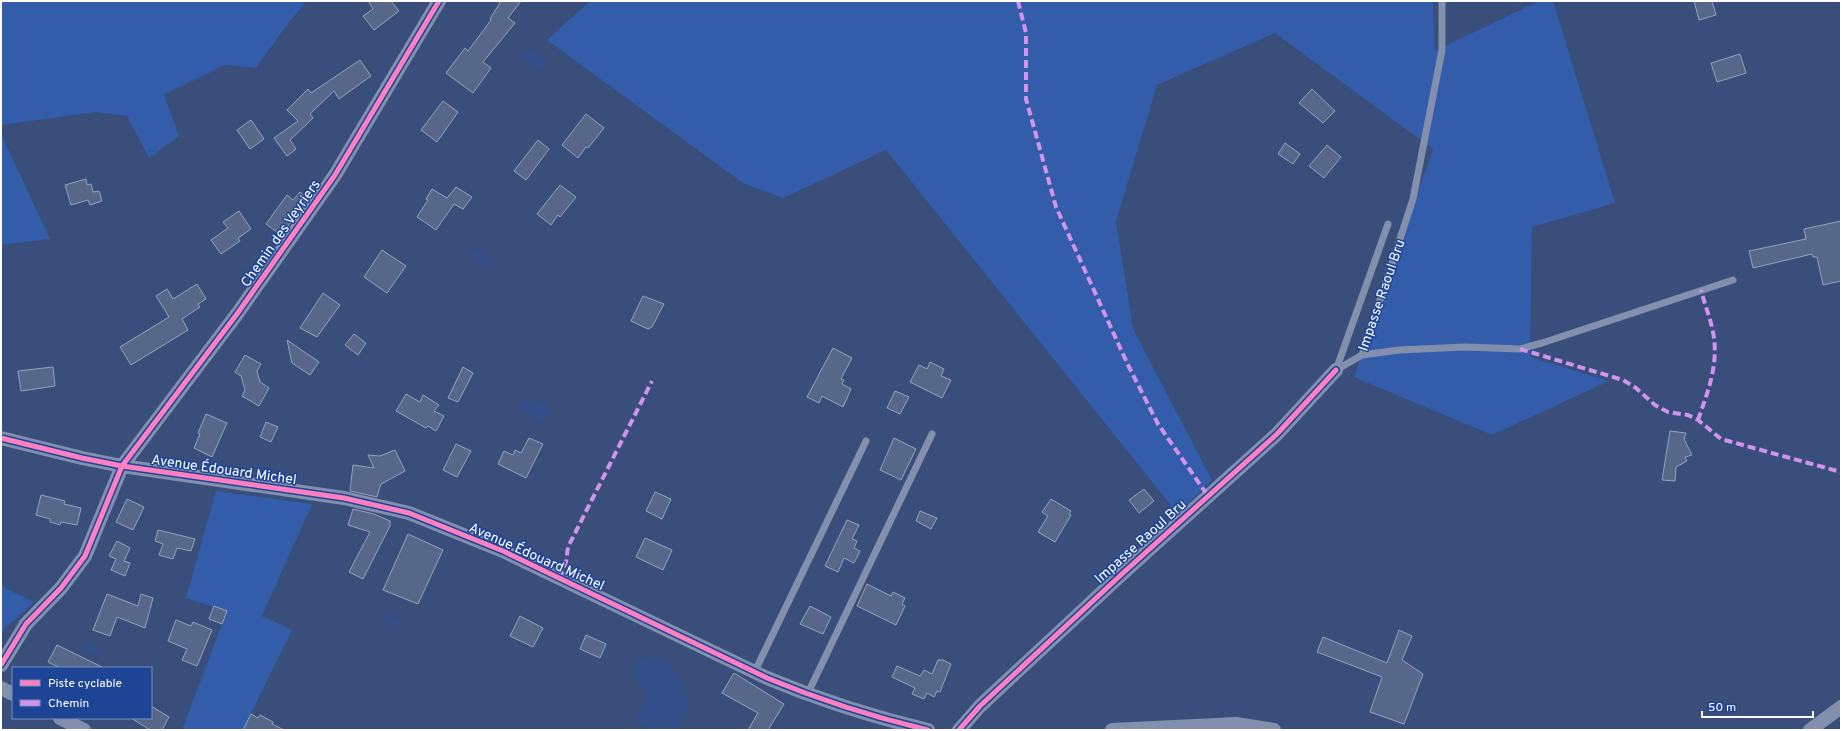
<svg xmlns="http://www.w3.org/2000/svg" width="1842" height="731" viewBox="0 0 1842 731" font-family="Overpass,sans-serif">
	<rect width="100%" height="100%" fill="#394e7a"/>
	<g fill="#335caa">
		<polygon points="1,1 307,1 289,22 256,68 225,65 164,95 179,136 149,158 127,116 95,112 1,125"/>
		<polygon points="590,1 1433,1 1435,51 1539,1 1553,1 1615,203 1532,227 1530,357 1609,381 1492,435 1354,377 1433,149 1275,33 1157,85 1116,221 1133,329 1212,480 1178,514 886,150 783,198 743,183 547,40"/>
		<polygon points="1,134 50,239 1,245"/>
		<polygon points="216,491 312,504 262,616 292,630 243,730 182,730 227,611 186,598"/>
		<polygon points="1,586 34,602 5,628 1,636"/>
	</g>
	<g fill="#344f89">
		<polygon points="528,48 547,62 540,71 521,57"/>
		<polygon points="475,248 493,260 488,267 470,255"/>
		<polygon points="526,396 551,409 542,425 534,420 536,417 519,409"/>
		<polygon points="387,613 401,621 397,628 382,620"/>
		<polygon points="86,642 100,649 96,656 82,649"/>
		<path d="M656,656L665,659L680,679L689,702V710L675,730C661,730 647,731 635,721C636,714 641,710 644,704C647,695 640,685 635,678V665L641,658Z"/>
	</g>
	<g fill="#566789" stroke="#96a2ba">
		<polygon points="368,1 391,1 399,11 374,30 363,16 373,9"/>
		<polygon points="501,1 521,1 508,18 515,23 483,62 491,68 473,93 446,73 465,48 468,51 491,20 490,19"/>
		<polygon points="1694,1 1712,1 1716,15 1699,20"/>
		<polygon points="1740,54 1746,73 1717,82 1711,63"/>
		<polygon points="360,60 371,76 339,99 334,91 310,114 313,118 290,140 296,149 287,156 274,138 298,121 287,110 308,89 311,93"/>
		<polygon points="1312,89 1335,111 1323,123 1299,103"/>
		<polygon points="443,101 458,112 437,142 421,130"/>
		<polygon points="586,114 604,128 588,148 586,147 578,158 562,145"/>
		<polygon points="251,120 264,139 250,149 237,130"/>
		<polygon points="538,140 549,149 526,180 514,171"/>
		<polygon points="1285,143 1300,154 1293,164 1278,154"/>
		<polygon points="1327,145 1341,157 1324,178 1309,166"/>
		<polygon points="86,179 87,185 91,184 93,192 99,191 102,201 90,205 88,200 71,205 65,185"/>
		<polygon points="560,185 576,197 560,217 558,215 551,225 537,214"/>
		<polygon points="456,187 472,197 463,209 454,204 436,230 417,217 428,200 426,199 432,189 447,198"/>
		<polygon points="300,192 308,199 281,235 266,224 287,195 293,200"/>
		<polygon points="239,211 251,229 238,238 240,241 221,254 211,240 228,228 223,222"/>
		<polygon points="1841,221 1841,281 1823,285 1817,257 1813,257 1812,254 1753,268 1749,251 1806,239 1804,229"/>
		<polygon points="382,250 406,266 387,293 364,277"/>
		<polygon points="197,284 206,299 198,304 200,307 182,319 188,330 131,365 120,347 169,317 156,296 167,289 173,299"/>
		<polygon points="323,293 340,305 317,337 300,328"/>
		<polygon points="643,296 664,304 652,327 648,329 631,321"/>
		<polygon points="354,334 366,343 358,355 345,345"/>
		<polygon points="287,340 319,362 310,375 292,363"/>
		<polygon points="833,348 852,358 841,379 844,380 842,384 851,389 843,407 822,396 819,403 807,397"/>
		<polygon points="245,355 261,364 257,371 260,382 269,388 259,406 242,396 245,390 241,376 235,372"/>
		<polygon points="930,362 944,369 941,376 951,380 942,398 910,382 919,365 927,369"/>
		<polygon points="53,367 55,386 21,391 18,371"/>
		<polygon points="463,367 473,373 458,402 448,398"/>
		<polygon points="895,391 909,397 900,414 887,408"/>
		<polygon points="406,394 420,402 423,395 439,405 434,411 444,416 436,431 428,426 426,428 396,411"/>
		<polygon points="206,414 227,423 212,457 194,448 200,434 198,433"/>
		<polygon points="266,422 278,427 271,442 260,437"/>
		<polygon points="1670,431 1686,433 1684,439 1692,455 1685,457 1687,461 1676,467 1675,481 1662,480"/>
		<polygon points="529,438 543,444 526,478 498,464 504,451 513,455 515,450 521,453"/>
		<polygon points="894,438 916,449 901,480 880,470"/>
		<polygon points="456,444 471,451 457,477 443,470"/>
		<polygon points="395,450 405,471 381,484 377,497 350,491 353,465 374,468 368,455 380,456"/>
		<polygon points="1144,489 1154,501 1139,513 1129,500"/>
		<polygon points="655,492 671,499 662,519 646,511"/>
		<polygon points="41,495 65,501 64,504 81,508 77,525 61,522 60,525 50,522 50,519 36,515"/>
		<polygon points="127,499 144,507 133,530 116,522"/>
		<polygon points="1051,499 1071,511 1069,514 1071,515 1055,542 1038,532 1048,516 1042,512"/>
		<polygon points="353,509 374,514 390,521 390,526 363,579 349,572 370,532 348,525"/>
		<polygon points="920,511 937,518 931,529 916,521"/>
		<polygon points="847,520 859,525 852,539 857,541 854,548 860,551 854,563 844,558 838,572 825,566"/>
		<polygon points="158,530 195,539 191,551 177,548 173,559 159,555 163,544 155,541"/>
		<polygon points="408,534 443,550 418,604 383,590"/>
		<polygon points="645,538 672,550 663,570 636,557"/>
		<polygon points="117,541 130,548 124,561 130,563 125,576 111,570 116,559 109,556"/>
		<polygon points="867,584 891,596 893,592 905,598 902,604 905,606 896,625 857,606"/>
		<polygon points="107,594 138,606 141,594 153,598 145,628 117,617 110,636 93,630"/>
		<polygon points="214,606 227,611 222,624 209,619"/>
		<polygon points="810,606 831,617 823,634 800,624"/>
		<polygon points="520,616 543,628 533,647 510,636"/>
		<polygon points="176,620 191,626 193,622 212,630 197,666 182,660 187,649 168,641"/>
		<polygon points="1399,630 1412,636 1402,660 1423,674 1404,724 1370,712 1382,677 1317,652 1323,637 1387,663"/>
		<polygon points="586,635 606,644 600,658 580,649"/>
		<polygon points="57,645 104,668 60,668 48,662"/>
		<polygon points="938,660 943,660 951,664 940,692 937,691 934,697 927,693 924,699 912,694 915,688 892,677 897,666 920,676 924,670 932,674"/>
		<polygon points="734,673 784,704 768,730 748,730 758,713 722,693"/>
		<polygon points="151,706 169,717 162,730 150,730 131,718 151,718"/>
		<polygon points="251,714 258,718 260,715 273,722 272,724 284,730 243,730"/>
	</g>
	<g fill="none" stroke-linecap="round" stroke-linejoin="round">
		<g stroke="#828fad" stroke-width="7">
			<polyline points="1362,355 1413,199 1442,50 1442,1"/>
			<polyline points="1336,370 1362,355 1399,350 1465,347 1520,349 1542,343 1733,280"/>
			<polyline points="1336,370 1388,224"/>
			<polyline points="755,671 866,441"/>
			<polyline points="807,695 932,434"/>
		</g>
		<g stroke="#828fad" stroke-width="14">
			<path d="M1,438L82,458L122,466L344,498L409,513L503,551L767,678C820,700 873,717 928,730"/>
			<polyline points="1,665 26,624 61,588 85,556 122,466 237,314 335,175 439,1"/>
			<polyline points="1,688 13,694"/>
			<polyline points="60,718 84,730"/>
			<polyline points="959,730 980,706 1123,573 1277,434 1336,370"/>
			<polyline points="1112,730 1236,724 1274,730"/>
			<polyline points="1810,730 1841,707"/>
		</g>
		<g stroke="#d193ec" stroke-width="4" stroke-dasharray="8 4" stroke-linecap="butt">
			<polyline points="1018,1 1026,33 1026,99 1056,207 1128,365 1158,424 1208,496"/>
			<polyline points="1520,349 1623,380 1636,388 1655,405 1668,412 1688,415 1698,420 1721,439 1841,472"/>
			<path d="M1698,420C1707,394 1718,367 1714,338C1712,322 1705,306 1701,290"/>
			<polyline points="559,578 566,562 568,547 652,381"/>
		</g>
		<defs>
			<g id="cycleway">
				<path d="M1,438L82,458L122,466L344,498L409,513L503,551L767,678C820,700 873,717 928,730"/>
				<polyline points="1,665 26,624 61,588 85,556 122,466 237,314 335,175 439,1"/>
				<polyline points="959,730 980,706 1123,573 1277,434 1336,370"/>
			</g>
		</defs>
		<use href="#cycleway" stroke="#1e4595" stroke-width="8"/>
		<use href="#cycleway" stroke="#ff80c0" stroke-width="5"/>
	</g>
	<g text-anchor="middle" stroke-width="3" stroke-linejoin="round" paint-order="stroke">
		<g font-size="14" fill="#fff" stroke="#1e4595">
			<text transform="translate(280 233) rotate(-55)" y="5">Chemin des Veyriers</text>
			<text transform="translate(1381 295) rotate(-71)" y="5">Impasse Raoul Bru</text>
			<text transform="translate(224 469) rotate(8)" y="5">Avenue Édouard Michel</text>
			<text transform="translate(1140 541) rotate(-42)" y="5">Impasse Raoul Bru</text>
			<text transform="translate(537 556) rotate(24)" y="5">Avenue Édouard Michel</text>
		</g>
	</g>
	<rect width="1842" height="731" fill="none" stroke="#ffffff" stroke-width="4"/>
	<rect x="12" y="667" width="140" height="52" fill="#1e4595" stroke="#788fbf"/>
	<rect x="20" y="680" width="20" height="6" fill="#ff80c0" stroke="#788fbf"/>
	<text x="48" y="687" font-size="12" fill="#ffffff">Piste cyclable</text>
	<rect x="20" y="700" width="20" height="6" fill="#d193ec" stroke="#788fbf"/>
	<text x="48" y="707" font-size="12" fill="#ffffff">Chemin</text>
	<path d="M1702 711v6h111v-6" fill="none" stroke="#ffffff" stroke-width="2"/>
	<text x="1708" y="711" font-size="12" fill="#ffffff" stroke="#1e4595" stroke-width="3" paint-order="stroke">50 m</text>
</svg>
